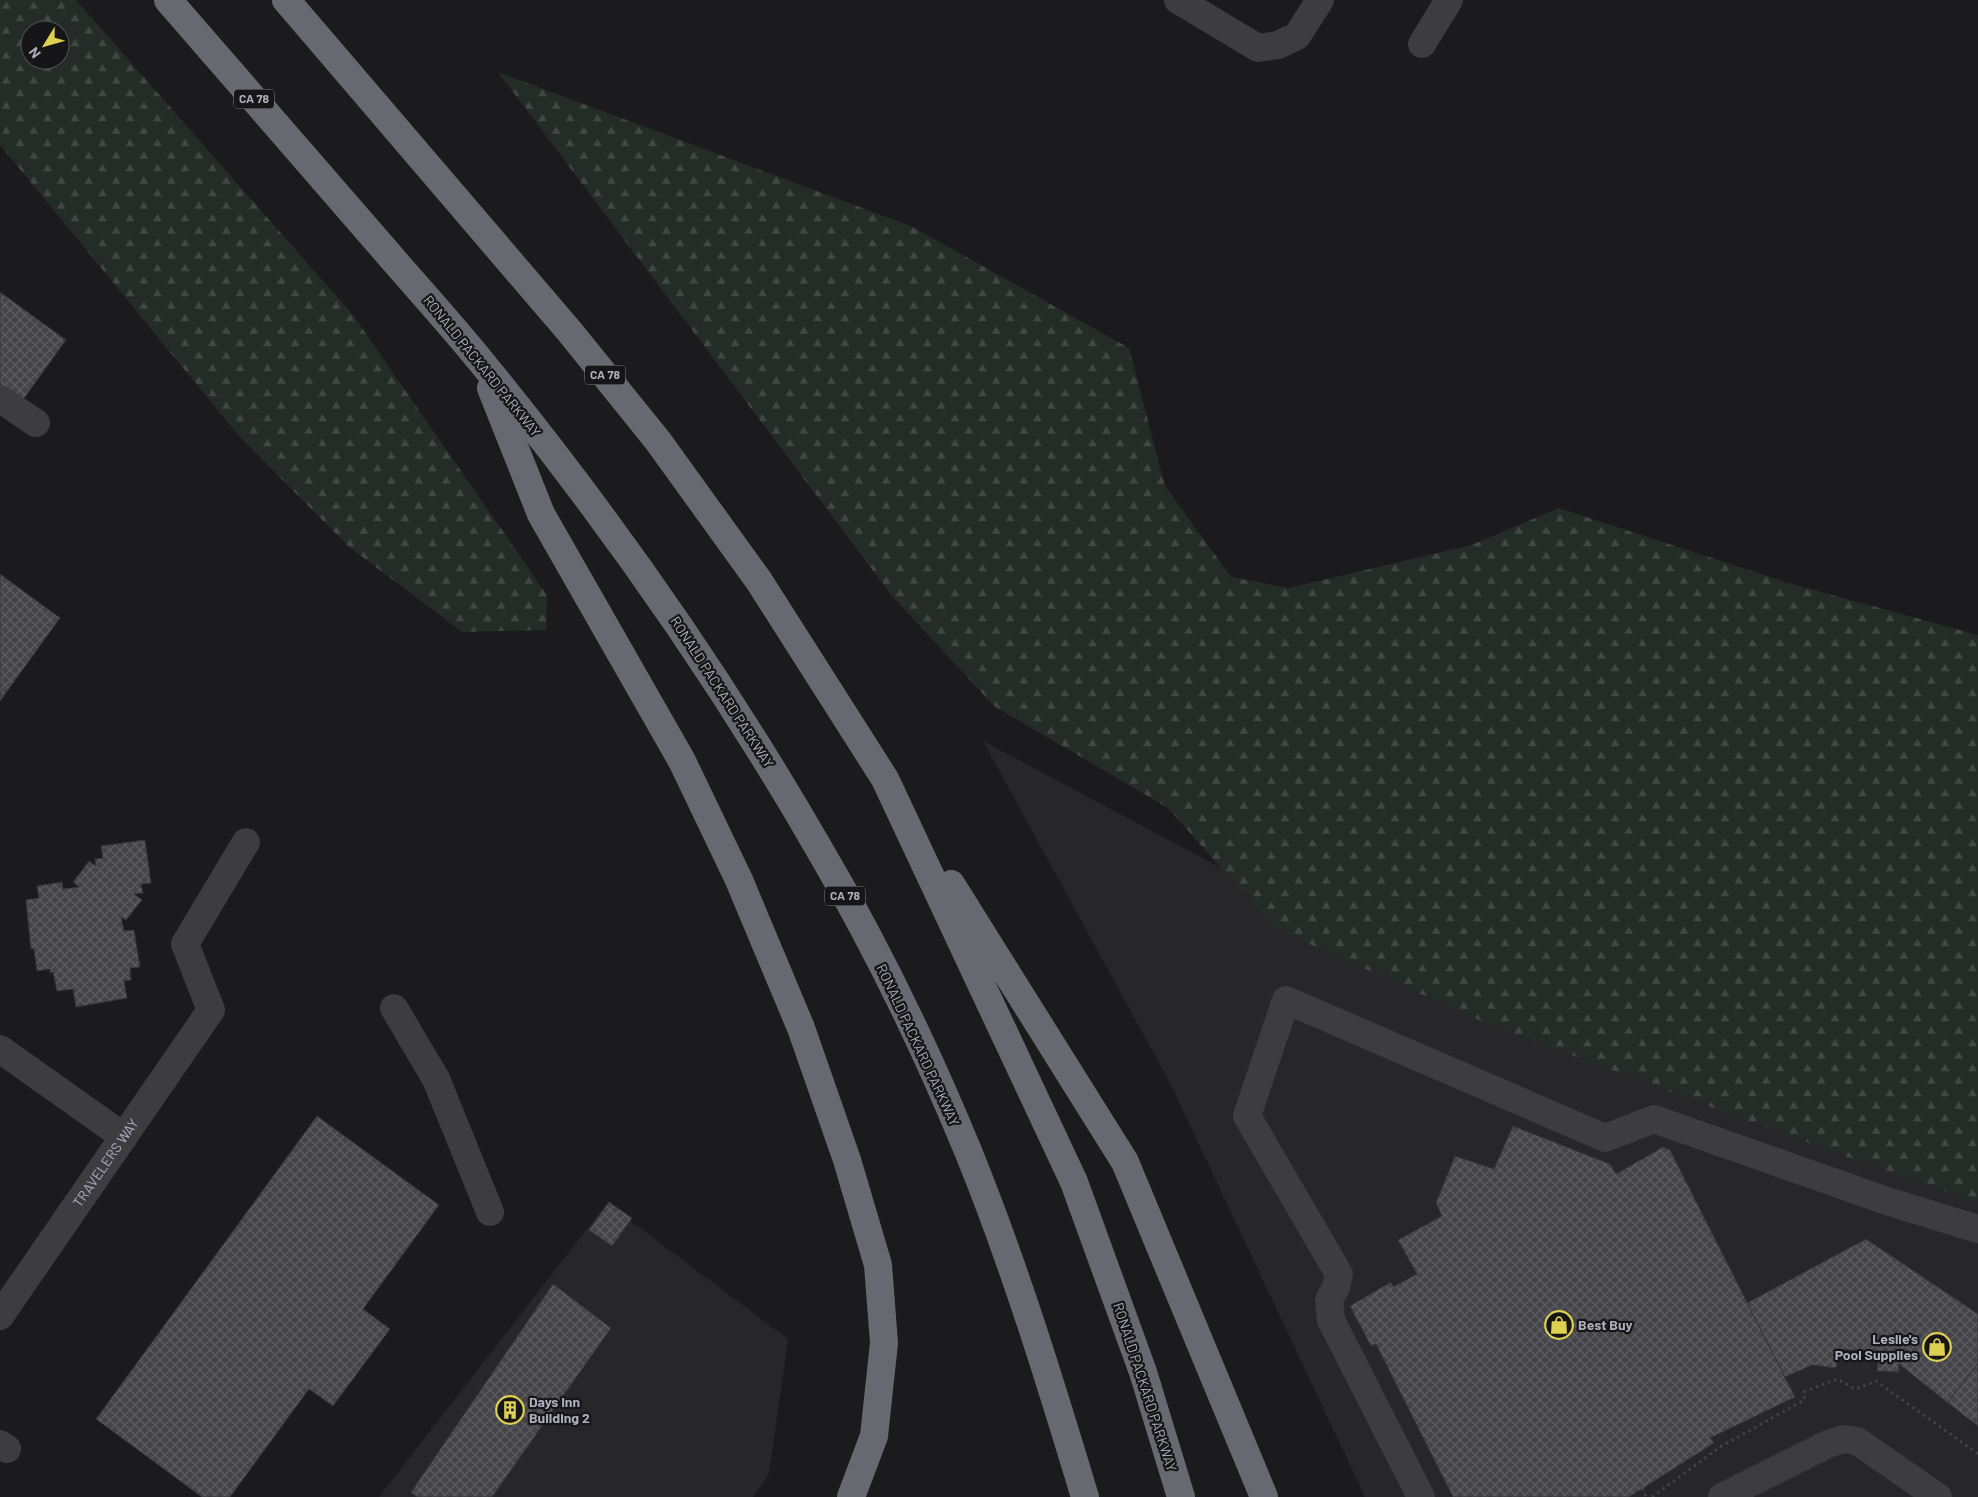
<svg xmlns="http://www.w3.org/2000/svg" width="1978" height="1497" viewBox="0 0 1978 1497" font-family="Barlow,sans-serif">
	<defs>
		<pattern id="forest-firs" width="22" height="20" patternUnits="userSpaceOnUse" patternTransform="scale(1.25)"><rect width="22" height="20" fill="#242c27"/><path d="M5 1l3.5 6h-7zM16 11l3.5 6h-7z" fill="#414844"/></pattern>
		<pattern id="building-cross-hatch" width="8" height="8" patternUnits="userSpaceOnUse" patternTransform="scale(1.25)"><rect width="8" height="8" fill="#454449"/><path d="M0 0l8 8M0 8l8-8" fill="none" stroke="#5d5c61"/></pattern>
	</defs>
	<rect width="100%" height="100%" fill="#1b1a1c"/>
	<g fill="#272629">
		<polygon points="983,741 1319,920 1978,1173 1978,1497 1365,1497 1171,1085"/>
		<polygon points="607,1203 788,1339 769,1474 753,1497 379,1497"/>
	</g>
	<g fill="url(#forest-firs)" fill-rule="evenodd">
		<path d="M0,0H76L353,315L547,595L546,630L462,632L349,547L239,436L0,145ZM30,30H60V60H30Z"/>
		<polygon points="498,72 913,227 1129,348 1165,486 1231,577 1289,588 1471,545 1559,508 1785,582 1978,635 1978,1203 1789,1136 1486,1023 1274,928 1168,808 994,706 892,596"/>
	</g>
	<g fill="url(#building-cross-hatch)" stroke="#353438">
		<polygon points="0,292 66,340 22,401 0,385"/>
		<polygon points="0,574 60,618 0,701"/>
		<polygon points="145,840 151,883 141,884 143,893 134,894 142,900 126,920 121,917 124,931 134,930 140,967 130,968 131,980 124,981 127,998 76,1007 73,989 57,991 53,972 50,973 50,969 37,971 34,949 31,949 26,900 39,898 37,886 62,882 63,889 79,887 73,882 89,861 96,866 95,859 103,858 101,846"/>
		<polygon points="317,1116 439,1205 363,1309 390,1329 333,1406 309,1389 230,1497 202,1497 96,1419"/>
		<polygon points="1513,1126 1610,1164 1616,1174 1663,1147 1670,1150 1795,1397 1710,1438 1714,1443 1629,1497 1453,1497 1376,1344 1371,1346 1350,1306 1391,1282 1393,1287 1417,1274 1398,1240 1442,1216 1436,1203 1455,1156 1494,1169"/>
		<polygon points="609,1202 632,1218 612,1246 589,1230"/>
		<polygon points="1866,1239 1978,1314 1978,1363 1948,1403 1899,1364 1899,1372 1877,1371 1879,1352 1838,1349 1836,1368 1812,1365 1785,1377 1747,1303"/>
		<polygon points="553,1284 611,1328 492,1497 417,1497 411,1492"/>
		<polygon points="1978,1363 1978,1426 1948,1403"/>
	</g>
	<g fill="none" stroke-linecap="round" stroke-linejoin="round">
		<g stroke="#424247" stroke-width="3" stroke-dasharray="2.5 4" stroke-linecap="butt">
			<polyline points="1642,1488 1646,1497"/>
			<polyline points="1652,1497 1720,1447 1804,1400 1804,1392 1837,1379 1855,1389 1876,1381 1978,1454"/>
		</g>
		<g stroke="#3c3c41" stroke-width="28">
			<polyline points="1178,0 1258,48 1278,45 1297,36 1320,0"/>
			<polyline points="1422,44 1449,0"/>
			<polyline points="0,399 36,423"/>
			<polyline points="394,1008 436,1079 490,1212"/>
			<polyline points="0,1049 124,1137"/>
			<path id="s1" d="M0,1316L211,1010L185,944L246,842"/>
			<polyline points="0,1444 7,1449"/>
			<polyline points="1421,1497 1331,1320 1329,1300 1336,1287 1339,1274 1247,1116 1286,1000 1605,1138 1654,1119 1887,1201 1978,1229"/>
			<polyline points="1722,1497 1828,1444 1844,1439 1857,1441 1938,1497"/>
		</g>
		<g stroke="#686871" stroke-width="28">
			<path d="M168,0C238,81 308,162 378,242C413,283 449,322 483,364C607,516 720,677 818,847C874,942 926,1049 968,1151C1014,1264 1050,1381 1085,1497"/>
			<polyline points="286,0 570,332 658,441 759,581 885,779 1074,1182 1143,1372 1181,1497"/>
			<polyline points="491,388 541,514 682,761 739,880 801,1028 847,1160 878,1265 884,1343 874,1436 851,1497"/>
			<polyline points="951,884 1125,1162 1264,1497"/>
		</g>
	</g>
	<defs>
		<symbol id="shop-ring" viewBox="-11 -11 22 22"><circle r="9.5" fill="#161517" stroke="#ded050" stroke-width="1.5"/><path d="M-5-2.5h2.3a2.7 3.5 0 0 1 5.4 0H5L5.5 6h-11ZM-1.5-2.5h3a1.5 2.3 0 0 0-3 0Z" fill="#ded050"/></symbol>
		<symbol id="building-ring" viewBox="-11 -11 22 22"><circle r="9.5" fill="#161517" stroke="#ded050" stroke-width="1.5"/><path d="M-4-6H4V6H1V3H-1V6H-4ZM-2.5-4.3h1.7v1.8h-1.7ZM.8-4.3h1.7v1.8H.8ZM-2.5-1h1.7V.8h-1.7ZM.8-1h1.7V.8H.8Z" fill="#ded050"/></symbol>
	</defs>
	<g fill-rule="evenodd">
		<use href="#shop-ring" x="1543" y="1309" width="32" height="32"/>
		<use href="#shop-ring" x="1921" y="1331" width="32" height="32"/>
		<use href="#building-ring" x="494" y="1394" width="32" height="32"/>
	</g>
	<g text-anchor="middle" stroke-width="4.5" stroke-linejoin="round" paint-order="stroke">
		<g fill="#161517" stroke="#808189" stroke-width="1">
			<rect x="234" y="89.5" width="40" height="19" rx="4"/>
			<rect x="585" y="365.5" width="40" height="19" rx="4"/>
			<rect x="825" y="886.5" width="40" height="19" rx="4"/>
		</g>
		<g font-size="12" font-weight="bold" fill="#aeafba">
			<text x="254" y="103">CA 78</text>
			<text x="605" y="379">CA 78</text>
			<text x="845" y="900">CA 78</text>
		</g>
		<g font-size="14" fill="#aeafba" stroke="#161517">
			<text transform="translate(482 366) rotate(51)" y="5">RONALD PACKARD PARKWAY</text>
			<text transform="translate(722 692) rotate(57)" y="5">RONALD PACKARD PARKWAY</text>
			<text transform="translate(918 1045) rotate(65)" y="5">RONALD PACKARD PARKWAY</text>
			<text dy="5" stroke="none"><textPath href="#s1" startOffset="186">TRAVELERS WAY</textPath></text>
			<text transform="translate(1145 1387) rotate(72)" y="5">RONALD PACKARD PARKWAY</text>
		</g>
		<g font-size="14" font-weight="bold" fill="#aeafba" stroke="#161517" text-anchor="start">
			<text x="1578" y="1330">Best Buy</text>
			<text x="1918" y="1344" text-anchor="end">Leslie's<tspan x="1918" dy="16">Pool Supplies</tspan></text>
			<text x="529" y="1407">Days Inn<tspan x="529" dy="16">Building 2</tspan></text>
		</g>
	</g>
	<g transform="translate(45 45) rotate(233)"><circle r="24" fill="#161517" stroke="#535358"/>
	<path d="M0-4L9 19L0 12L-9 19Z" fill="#ded050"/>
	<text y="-8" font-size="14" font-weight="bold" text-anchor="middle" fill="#aeafba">N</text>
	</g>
</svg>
